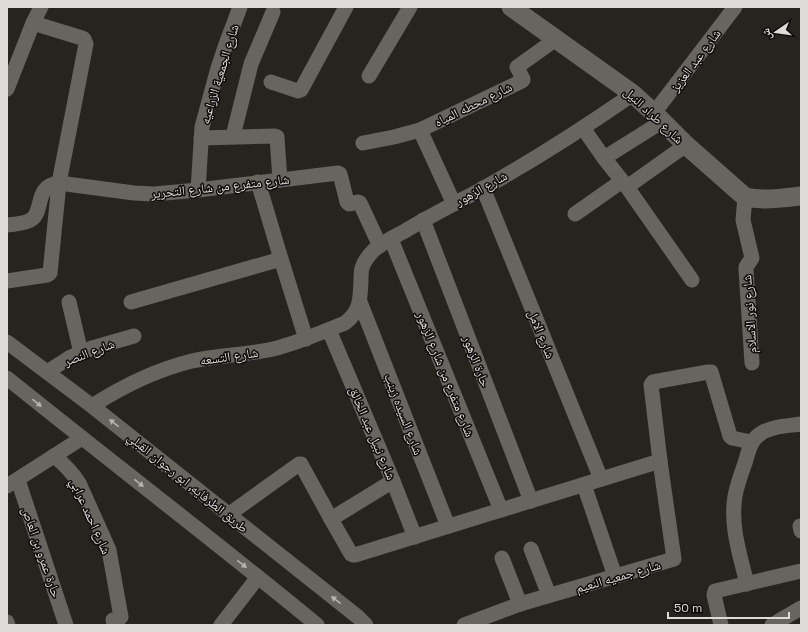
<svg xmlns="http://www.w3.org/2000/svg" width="808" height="632" viewBox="0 0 808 632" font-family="'Space Grotesk','Noto Naskh Arabic',sans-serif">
	<rect width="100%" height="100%" fill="#272420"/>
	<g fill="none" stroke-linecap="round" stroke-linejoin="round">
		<g stroke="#686460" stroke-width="15">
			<polyline points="369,76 410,7"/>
			<polyline points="271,82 298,91 301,90 346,7"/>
			<polyline points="7,89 33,23 41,7"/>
			<polyline points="654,113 735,7"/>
			<polyline points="583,128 604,158 627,187 692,280"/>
			<polyline points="420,130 454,204"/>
			<polyline points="233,136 251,64 273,12"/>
			<polyline points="201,138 275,136 277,137 280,180"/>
			<polyline points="363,143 394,137 420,130 522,81 523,80 523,79 517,67 556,39"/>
			<polyline points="604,158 663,121"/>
			<polyline points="258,182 281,259 306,339"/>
			<polyline points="627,187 686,145"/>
			<polyline points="483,188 601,479"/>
			<polyline points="198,190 202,127 218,68 225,47 240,7"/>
			<polyline points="745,197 743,220 752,258 746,267 746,270 752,363"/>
			<polyline points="575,214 622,181"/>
			<polyline points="423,220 531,501"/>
			<path d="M7,225C14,224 26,224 32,219C44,210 34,186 59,183L134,193L154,194L198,190L338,173L340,174L347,202L349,204L358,202L360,203L380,246"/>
			<polyline points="391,239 501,510"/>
			<polyline points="7,281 47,275 49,274 50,273 59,183 86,44 84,39 82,38 33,23"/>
			<polyline points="69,302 81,353"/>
			<polyline points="131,302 281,259"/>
			<polyline points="360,302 448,526"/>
			<polyline points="329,330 393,481 415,537"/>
			<polyline points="7,342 92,406 358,617 366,625"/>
			<polyline points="47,372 69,358 92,348 134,336"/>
			<path d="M7,378C110,461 215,541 317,625"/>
			<path d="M92,406C123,386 155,370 192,361C219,355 246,355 273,349C298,343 322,332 345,323C361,311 360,299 361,280C361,276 361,272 362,268C364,261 369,255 374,250C383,242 394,237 405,231C430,216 456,203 482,189C534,160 584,128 633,94"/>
			<path d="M54,456C64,464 72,472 79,483L109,550L121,617L120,618L113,620L114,625"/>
			<polyline points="18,480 66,625"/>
			<polyline points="584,485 615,576"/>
			<polyline points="7,486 82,438"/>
			<polyline points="228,515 299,464 301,464 302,466 331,519 351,554 353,555 355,555 660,461"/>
			<polyline points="331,519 393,481"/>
			<polyline points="800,526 801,531"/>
			<polyline points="531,549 549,595"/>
			<polyline points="502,558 520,604"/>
			<path d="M747,584C740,555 730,526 735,496C737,485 741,474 745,463C748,453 750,441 760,434C771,426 788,426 801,424"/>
			<polyline points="7,622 8,625"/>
			<polyline points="221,625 258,577"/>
			<polyline points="464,625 520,604 674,559 660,461 651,385 653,382 708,372 711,372 730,436 732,438 751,442"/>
			<polyline points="721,625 714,595 715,591 801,571"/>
			<polyline points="772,625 801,608"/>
		</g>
		<path stroke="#686460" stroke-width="19" d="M511,7L633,94L654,113L686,145L745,197C763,201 783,198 801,196"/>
	</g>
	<defs><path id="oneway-solid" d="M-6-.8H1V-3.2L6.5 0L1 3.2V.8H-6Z"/></defs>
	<g fill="#b5b2af">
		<use href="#oneway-solid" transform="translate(37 403) rotate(39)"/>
		<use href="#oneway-solid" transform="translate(114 423) rotate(-142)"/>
		<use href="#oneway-solid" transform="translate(139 483) rotate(38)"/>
		<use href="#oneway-solid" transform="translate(242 564) rotate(38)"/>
		<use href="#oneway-solid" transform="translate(336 600) rotate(-142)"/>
	</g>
	<g text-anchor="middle" stroke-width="3" stroke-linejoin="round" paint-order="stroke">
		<g font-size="13" fill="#dedcd9" stroke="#0f0d0c">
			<text transform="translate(695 60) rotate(-53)" y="5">شارع عبد العزيز</text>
			<text transform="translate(219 74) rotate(-73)" y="5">شارع الجمعية الزراعيه</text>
			<text transform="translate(473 104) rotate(-26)" y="5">شارع محطه المياه</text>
			<text transform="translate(654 115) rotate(43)" y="5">شارع طراد النيل</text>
			<text transform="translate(220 186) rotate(-6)" y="5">شارع متفرع من شارع التحرير</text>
			<text transform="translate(481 188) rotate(-29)" y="5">شارع الزهور</text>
			<text transform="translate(749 314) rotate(-94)" y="5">شارع نور الاسلام</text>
			<text transform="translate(542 334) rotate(68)" y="5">شارع الامل</text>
			<text transform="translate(89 352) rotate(-21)" y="5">شارع النصر</text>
			<text transform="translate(229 356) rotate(-8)" y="5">شارع التسعه</text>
			<text transform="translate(477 361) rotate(69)" y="5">حارة الزهور</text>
			<text transform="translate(446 374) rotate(68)" y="5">شارع متفرع من شارع الزهور</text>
			<text transform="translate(404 414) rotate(69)" y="5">شارع السيده زينب</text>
			<text transform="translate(373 433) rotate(67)" y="5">شارع نبيل عبد الخالق</text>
			<text transform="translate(188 482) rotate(39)" y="5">طريق الطرفايه, ابو رجوان القبلي</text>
			<text transform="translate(91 516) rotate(66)" y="5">شارع احمد عرابي</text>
			<text transform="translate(42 552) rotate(71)" y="5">حارة عمرو بن العاص</text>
			<text transform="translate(618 576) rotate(-16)" y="5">شارع جمعيه النعيم</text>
		</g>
	</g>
	<rect width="808" height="632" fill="none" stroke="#dedcd9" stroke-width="16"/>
	<g transform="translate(776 32) rotate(257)" stroke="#0f0d0c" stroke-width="3" paint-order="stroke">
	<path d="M0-3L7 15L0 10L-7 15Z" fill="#dedcd9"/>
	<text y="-6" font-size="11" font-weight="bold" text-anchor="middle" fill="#dedcd9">ش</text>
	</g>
	<path d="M668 612v6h121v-6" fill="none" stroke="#dedcd9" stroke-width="2"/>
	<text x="674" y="612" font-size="12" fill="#dedcd9" stroke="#0f0d0c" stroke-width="3" paint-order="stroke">50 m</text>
</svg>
